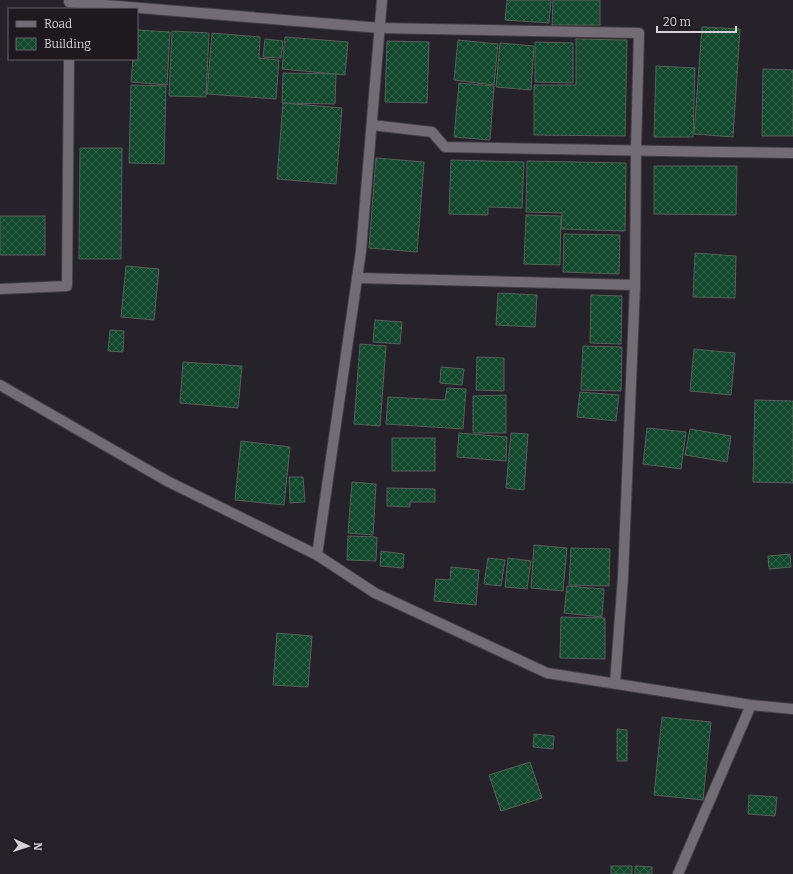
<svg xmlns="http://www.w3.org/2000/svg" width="793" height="874" viewBox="0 0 793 874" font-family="Bitter,serif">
	<defs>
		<pattern id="building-cross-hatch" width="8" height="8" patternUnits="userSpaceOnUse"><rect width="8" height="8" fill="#12482e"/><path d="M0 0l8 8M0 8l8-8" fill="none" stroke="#34624c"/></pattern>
	</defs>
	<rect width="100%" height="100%" fill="#262229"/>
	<g fill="url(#building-cross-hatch)" stroke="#565f59">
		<polygon points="507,0 551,0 549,23 505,20"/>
		<polygon points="553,0 600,0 600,25 552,25"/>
		<polygon points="702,27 740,29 733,137 694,134"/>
		<polygon points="137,30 170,32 167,85 131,82 133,59 137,59"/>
		<polygon points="172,31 209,33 206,97 169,96"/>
		<polygon points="212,33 260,37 259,58 279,60 276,99 207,94"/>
		<polygon points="285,37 348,42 345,75 282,69"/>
		<polygon points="265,39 283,41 281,58 263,57"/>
		<polygon points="576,39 627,40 625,136 534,135 534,85 576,85"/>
		<polygon points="458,40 498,44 494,85 454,80"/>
		<polygon points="387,41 429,42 427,103 385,102"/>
		<polygon points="535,42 573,43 573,83 535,82"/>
		<polygon points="500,43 534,46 531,90 496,87"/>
		<polygon points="656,66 695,68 693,137 654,137"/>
		<polygon points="763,69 793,70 793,136 762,136"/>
		<polygon points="283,73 336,74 335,104 282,103"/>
		<polygon points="459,83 494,86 490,140 454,137"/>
		<polygon points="131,85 166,86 164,164 129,163"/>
		<polygon points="283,103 342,108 336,184 277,179"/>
		<polygon points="80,148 122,148 121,259 79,259"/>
		<polygon points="376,158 424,162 417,252 369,248"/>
		<polygon points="451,160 524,162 522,208 488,207 488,215 449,214"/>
		<polygon points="527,161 626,163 625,231 561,229 562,213 526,212"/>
		<polygon points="654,166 737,166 736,215 654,214"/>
		<polygon points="526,215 561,216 560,265 524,264"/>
		<rect x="0" y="216" width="45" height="39"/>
		<polygon points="564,234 620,235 619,274 563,272"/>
		<polygon points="695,253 736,256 735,298 693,297"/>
		<polygon points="126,266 159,269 154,320 121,317"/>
		<polygon points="498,293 537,295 535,327 496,325"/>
		<polygon points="591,295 622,296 621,344 590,343"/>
		<polygon points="375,320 402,322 400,344 373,342"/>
		<polygon points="110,330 124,331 123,352 108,351"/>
		<polygon points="360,344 386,346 380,426 354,424"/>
		<polygon points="583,346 622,347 621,391 581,390"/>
		<polygon points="694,349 735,353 731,395 690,391"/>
		<polygon points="477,357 504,358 504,391 476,390"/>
		<polygon points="183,362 242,366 238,408 180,403"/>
		<polygon points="441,367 464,369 462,385 440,383"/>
		<polygon points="447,388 466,389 463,429 386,424 388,397 445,400"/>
		<polygon points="580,392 619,395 616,421 577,417"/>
		<polygon points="506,395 506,433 473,433 473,396"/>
		<polygon points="755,400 793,401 793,483 753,482"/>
		<polygon points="647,428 686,432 681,469 643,464"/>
		<polygon points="690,429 731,436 727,462 685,455"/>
		<polygon points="459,433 507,437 506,461 457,457"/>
		<polygon points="511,433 528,434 524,490 506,488"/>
		<rect x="392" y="438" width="43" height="33"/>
		<polygon points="241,441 290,447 284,505 235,500"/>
		<polygon points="289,477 303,477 305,502 290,503"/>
		<polygon points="352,482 376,484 373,535 348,533"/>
		<polygon points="387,488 435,489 435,502 410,502 410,507 387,506"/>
		<polygon points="348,536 377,537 376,561 347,560"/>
		<polygon points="534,545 567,548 563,591 531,588"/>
		<polygon points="571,548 610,549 609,586 569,585"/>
		<polygon points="381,551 404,554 403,568 380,566"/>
		<polygon points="790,554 791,567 769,569 768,556"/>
		<polygon points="488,558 505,560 501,586 484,584"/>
		<polygon points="508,558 531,561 527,589 505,587"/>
		<polygon points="451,567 479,570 476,605 434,601 436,579 450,580"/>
		<polygon points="567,586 604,589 602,617 564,613"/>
		<polygon points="561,617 605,618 605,659 560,658"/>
		<polygon points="277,633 312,636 308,687 273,685"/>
		<polygon points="662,717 711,722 703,800 654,795"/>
		<polygon points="617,729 627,730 627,761 617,761"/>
		<polygon points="534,734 554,736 553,749 533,747"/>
		<polygon points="530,762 542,798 501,811 489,775"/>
		<polygon points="749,795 777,797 775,816 748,814"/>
		<rect x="611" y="866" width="21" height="8"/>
		<polygon points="635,866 652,867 652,874 635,874"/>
	</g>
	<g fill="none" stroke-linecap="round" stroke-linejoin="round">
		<defs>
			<g id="minor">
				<polyline points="69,2 380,28 639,33 636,150 635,285 623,577 615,683"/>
				<polyline points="372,125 432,132 445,147 720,152 793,153"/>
				<polyline points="357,278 635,285"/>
				<polyline points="0,289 67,286 69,59"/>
				<polyline points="0,385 167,481 317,555 375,593 547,673 751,705 793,709"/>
				<polyline points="317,555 361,251 382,0"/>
				<polyline points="678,874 751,705"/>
			</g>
		</defs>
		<use href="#minor" stroke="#423f44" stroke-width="12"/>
		<use href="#minor" stroke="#726d75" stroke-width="10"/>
	</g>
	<rect x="8" y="8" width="130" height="52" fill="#1d191f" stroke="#676369"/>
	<rect x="16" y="21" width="20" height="6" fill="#726d75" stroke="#676369"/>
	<text x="44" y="28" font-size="12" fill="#d5d2d7">Road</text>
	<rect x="16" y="38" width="20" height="12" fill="url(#building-cross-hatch)" stroke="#676369"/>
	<text x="44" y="48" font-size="12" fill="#d5d2d7">Building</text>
	<g transform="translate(28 846) rotate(93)" stroke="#1d191f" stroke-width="3" paint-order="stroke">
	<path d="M0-3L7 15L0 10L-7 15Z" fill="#d5d2d7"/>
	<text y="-6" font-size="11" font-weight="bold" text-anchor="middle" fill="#d5d2d7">N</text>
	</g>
	<path d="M657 26v6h79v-6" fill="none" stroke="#d5d2d7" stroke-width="2"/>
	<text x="663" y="26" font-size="12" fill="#d5d2d7" stroke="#1d191f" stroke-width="3" paint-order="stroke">20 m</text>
</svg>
